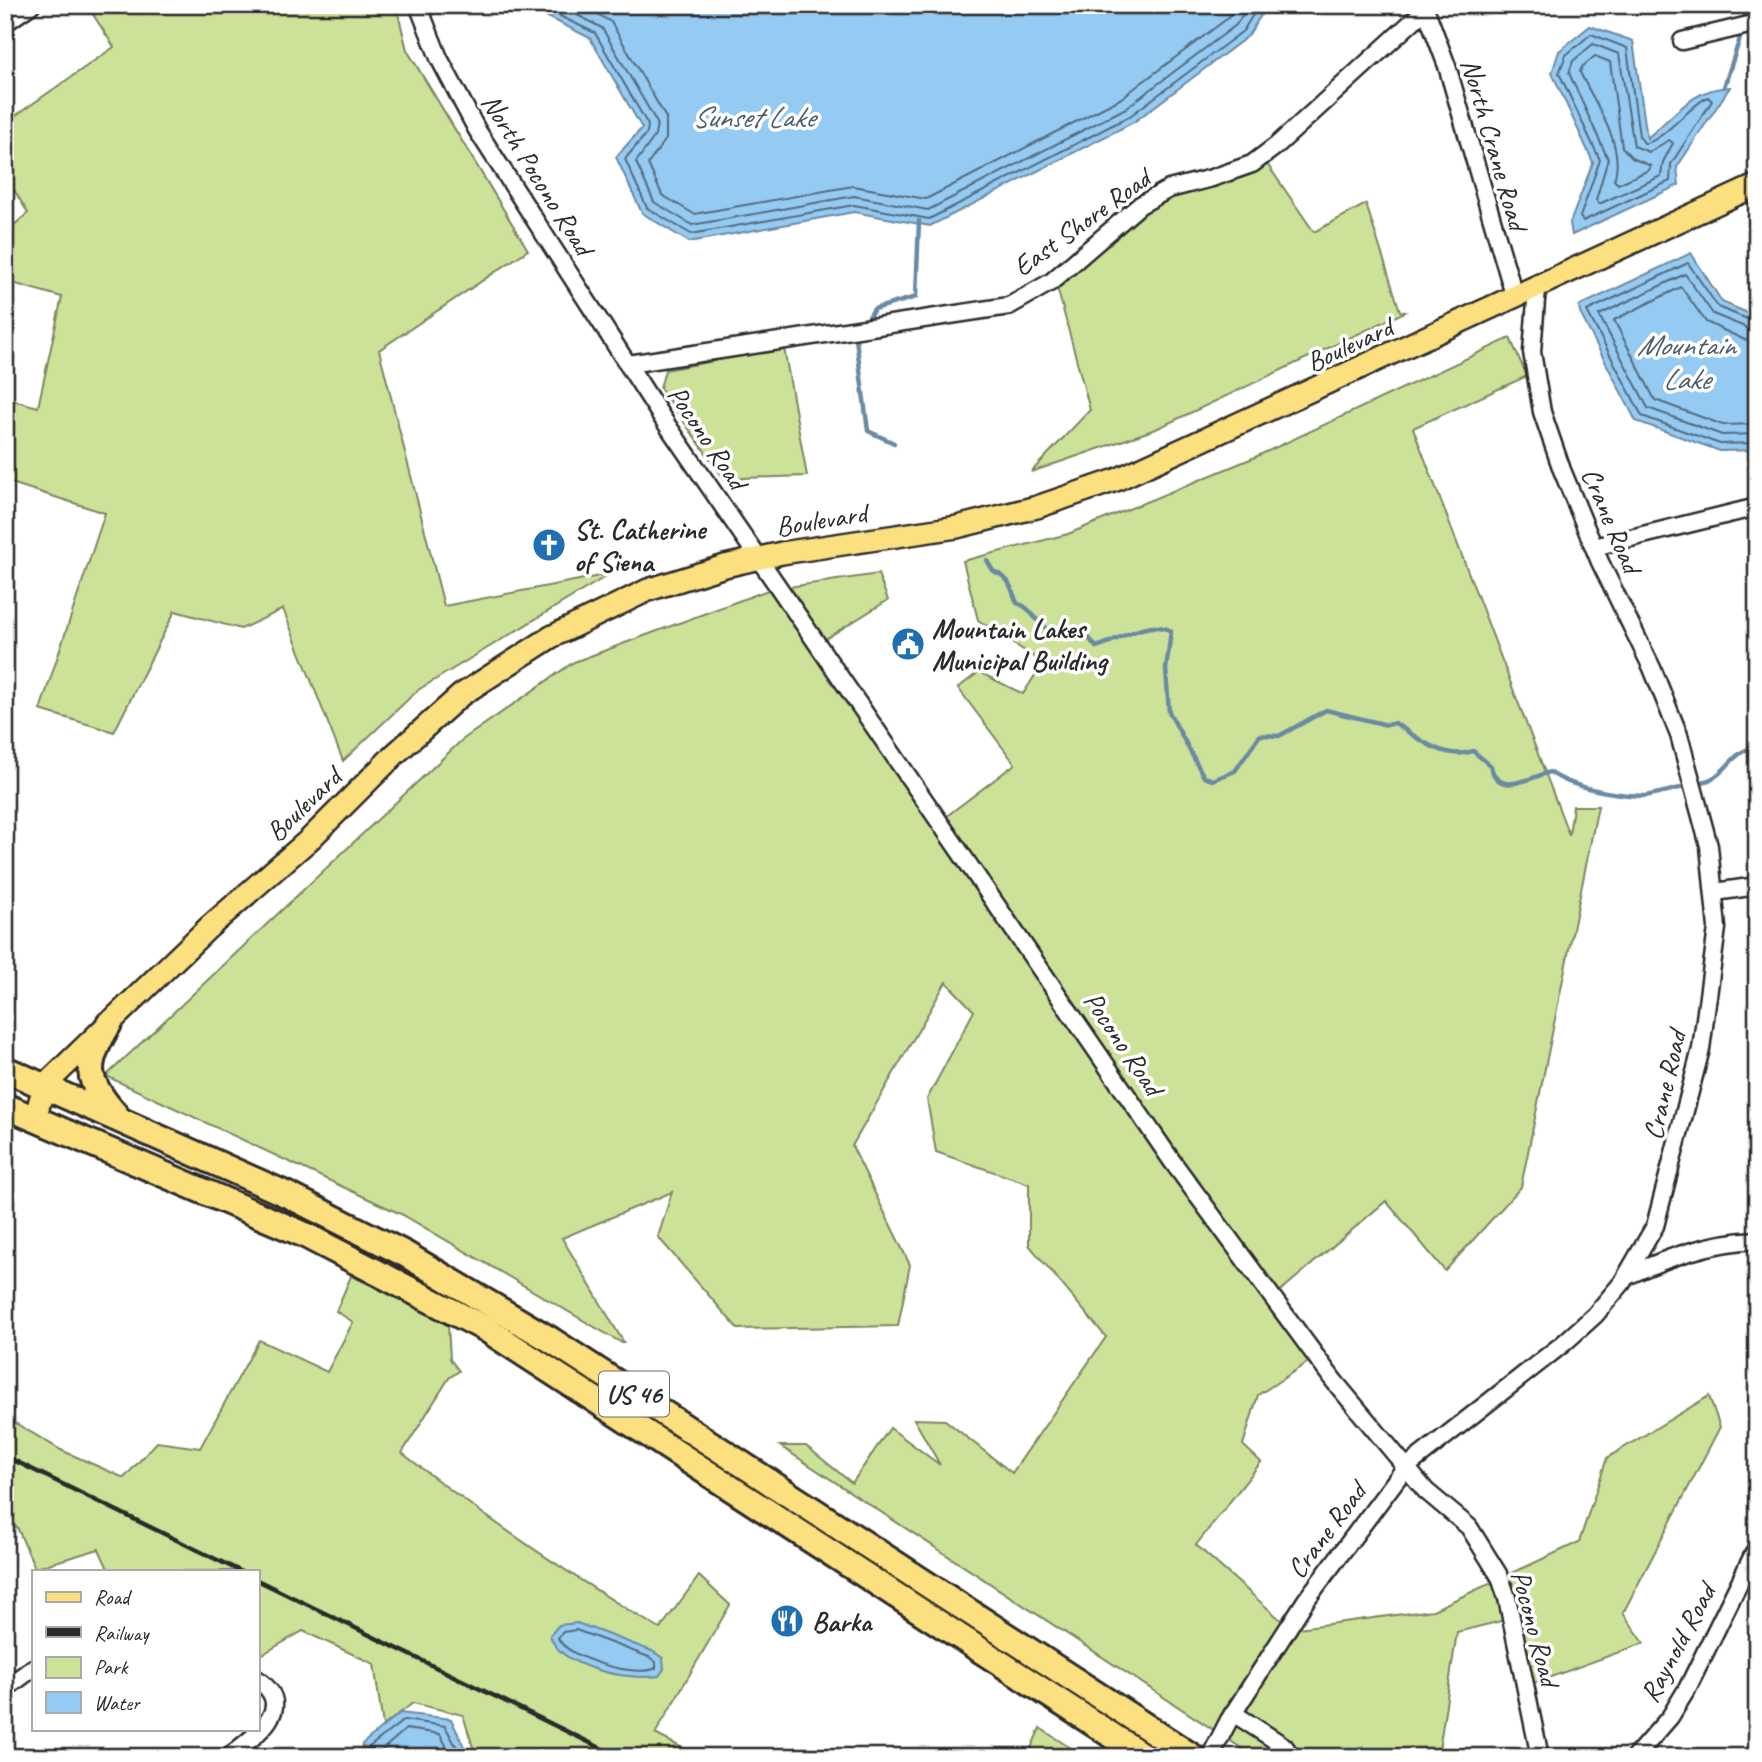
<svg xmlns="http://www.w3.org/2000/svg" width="1762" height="1762" viewBox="0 0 1762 1762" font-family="Caveat,sans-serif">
	<rect width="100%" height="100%" fill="#fff"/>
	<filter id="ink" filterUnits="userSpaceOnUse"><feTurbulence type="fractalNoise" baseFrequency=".0143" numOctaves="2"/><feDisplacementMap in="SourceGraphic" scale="14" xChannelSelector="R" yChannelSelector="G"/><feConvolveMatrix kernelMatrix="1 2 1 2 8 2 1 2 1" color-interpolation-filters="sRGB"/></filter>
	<g filter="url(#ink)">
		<g fill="#cce298" stroke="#7c8662" stroke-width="2">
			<polygon points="87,5 396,5 407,50 528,250 379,350 444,606 610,574 418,690 343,761 283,609 241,629 175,611 114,732 40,710 105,513 5,481 5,398 38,407 62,297 5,281 5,233 28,213 5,175 5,123 114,47"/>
			<polygon points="1263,158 1314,232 1366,204 1400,311 1405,312 1156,429 1031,472 1090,410 1054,276 1155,198"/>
			<polygon points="1510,338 1527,376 1413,428 1569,835 1573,806 1598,806 1521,1187 1445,1271 1386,1201 1277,1294 1319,1355 1258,1395 1243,1445 1261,1462 1196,1545 1291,1629 1433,1610 1579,1542 1607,1458 1709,1396 1720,1427 1623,1613 1644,1643 1529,1685 1517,1617 1457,1632 1438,1757 1255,1757 780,1446 806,1446 852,1483 890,1428 940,1465 914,1419 945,1420 1012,1473 1106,1337 1029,1245 1029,1184 936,1152 927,1099 974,1011 946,982 852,1146 910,1265 898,1326 738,1329 658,1237 672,1192 562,1238 624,1343 622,1343 403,1215 106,1076 462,740 574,662 768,590 878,574 888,600 822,641 944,818 1015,764 958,688 979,672 1023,694 1043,663 978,620 963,561 1068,534 1253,458"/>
			<polygon points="784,348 807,476 743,478 728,484 660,388 665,370"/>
			<path d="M351,1276L409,1301L448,1326L450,1359L459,1371L449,1378L402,1453C485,1518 569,1575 660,1629L699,1576L730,1605L655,1734L700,1757H476L463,1715L413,1703L383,1726L374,1664L303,1631L263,1654L257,1646V1571H109L99,1549L35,1568L17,1527L5,1530V1417L61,1450L124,1478L157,1442L200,1448L259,1340L327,1372L353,1322L336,1311Z"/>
			<polygon points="1040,1728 1084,1757 1027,1757"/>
		</g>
		<g fill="#95caf3" stroke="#6b8aa3" stroke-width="2">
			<polygon points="524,5 1267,5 1248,36 1134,122 930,226 854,212 689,242 642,213 616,157 642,128 590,38"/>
			<path d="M1590,26L1633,41L1647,138C1674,116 1693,88 1730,87L1677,167L1679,185L1572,235L1570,223L1593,162L1552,73L1559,51Z"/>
			<polygon points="1691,253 1722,302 1757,317 1757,450 1720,451 1636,421 1580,313 1579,306"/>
			<path d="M577,1623L652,1651L663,1658L664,1669L659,1676C629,1681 559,1668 550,1635L559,1625Z"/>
			<polygon points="400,1713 451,1719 469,1757 357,1757 363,1743"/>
		</g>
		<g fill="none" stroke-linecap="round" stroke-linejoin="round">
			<g stroke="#556b7b" stroke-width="2">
				<polyline points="537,5 595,33 648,125 647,133 625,159 647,208 691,234 854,205 929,219 1130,116 1243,31 1259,5"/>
				<polyline points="558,5 602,28 657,123 655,136 636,162 654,202 692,225 854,196 928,210 1126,108 1236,25 1249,5"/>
				<polyline points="582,5 611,22 666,118 666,139 648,164 662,195 694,214 853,186 926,199 1120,99 1228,18 1236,5"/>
				<path d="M1591,34L1627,48L1639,136L1644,143C1659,145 1690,105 1708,97L1712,101L1671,164L1670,181L1583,221L1580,217L1600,160L1559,73L1566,55Z"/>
				<polygon points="1593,44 1619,54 1634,146 1649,152 1669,140 1673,143 1663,162 1661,176 1599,204 1596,200 1608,159 1569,73 1573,61"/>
				<path d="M1595,56L1610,62L1622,147L1632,158L1651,166L1649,170L1618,184L1614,180C1626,145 1595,105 1580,72L1582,67Z"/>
				<polyline points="1757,323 1718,307 1688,263 1587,311 1642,416 1720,444 1757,443"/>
				<polyline points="1757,332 1713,314 1685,274 1599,315 1648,408 1722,435 1757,434"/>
				<polyline points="1757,342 1745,340 1706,322 1681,287 1614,320 1655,400 1723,425 1757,424"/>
				<path d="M576,1630L649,1657L656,1662V1668C637,1678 567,1659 558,1638L563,1632Z"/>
				<polyline points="364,1757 369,1747 404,1720 445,1726 462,1757"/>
				<polyline points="374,1757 406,1729 440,1734 452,1757"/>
			</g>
			<g stroke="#6b8aa3" stroke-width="4.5">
				<polyline points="1744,14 1744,5"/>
				<polyline points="1724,87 1742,32"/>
				<polyline points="869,317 874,309 916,297 919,221"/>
				<polyline points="856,339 868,431 894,443"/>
				<path d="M987,560L993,571C1011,578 1010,587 1017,603C1031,608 1031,615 1041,624C1055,637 1072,636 1089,638L1096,647C1119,641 1147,618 1171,631L1166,669L1169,712L1204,777L1213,780L1235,771L1260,735L1279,736L1326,710L1387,725L1395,723C1417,738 1445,761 1473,751L1491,766C1497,798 1531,777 1550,772C1571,788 1616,795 1643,796C1649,796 1706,782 1711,779C1726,772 1732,755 1748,749"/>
			</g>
			<defs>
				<g id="minor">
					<polyline points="418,5 439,58 477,130 663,419 1172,1161 1334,1381 1426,1491 1469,1527 1500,1577 1507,1598 1540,1757"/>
					<polyline points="1424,5 1447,66 1515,298"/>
					<polyline points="5,23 31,5"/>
					<polyline points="1682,41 1757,23"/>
					<polyline points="628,364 1009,306 1051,282 1140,205 1169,189 1212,178 1252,164 1276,146 1425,10"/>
					<polyline points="1594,547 1757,507"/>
					<polyline points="1715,892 1757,886"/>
					<path d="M1627,1276C1669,1257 1710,1242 1757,1240"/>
					<polyline points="5,1689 33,1668"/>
					<polyline points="1233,1713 1284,1746 1292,1757"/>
					<path d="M229,1757C253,1736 299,1709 257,1679"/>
					<polyline points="1210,1757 1229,1720 1306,1600 1405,1468 1564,1343 1595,1315 1622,1283 1655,1226 1701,1049 1717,928 1709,846 1679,735 1652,668 1600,562 1562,470 1542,412 1532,352 1537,288"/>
					<polyline points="1635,1757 1670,1717 1687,1689 1757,1547"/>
				</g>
				<polyline id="major" points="35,1119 44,1086 208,928 310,839 394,755 461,695 551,637 648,590 725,566 782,553 957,527 1037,507 1116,480 1757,185"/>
				<g id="highway">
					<path d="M109,1024C84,1064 84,1079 116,1115"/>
					<polyline points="5,1069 290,1196 405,1254 551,1340 1193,1757"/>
					<polyline points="5,1106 305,1235 486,1329 1145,1757"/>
				</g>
			</defs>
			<use href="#minor" stroke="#2b2b2b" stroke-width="21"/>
			<use href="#major" stroke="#2b2b2b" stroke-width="26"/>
			<use href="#highway" stroke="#2b2b2b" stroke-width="30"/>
			<use href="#minor" stroke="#fff" stroke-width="16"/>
			<use href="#major" stroke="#fce080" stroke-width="21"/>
			<use href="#highway" stroke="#fce080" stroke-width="24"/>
			<g stroke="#2b2b2b" stroke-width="4.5">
				<polyline points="5,1456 240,1571"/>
				<polyline points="257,1580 619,1757"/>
			</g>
		</g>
	</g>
	<defs>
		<symbol id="church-disc" viewBox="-11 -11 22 22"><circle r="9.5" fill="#1f6fb2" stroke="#fff"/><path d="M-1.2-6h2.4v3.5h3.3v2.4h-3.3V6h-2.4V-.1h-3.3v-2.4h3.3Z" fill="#fff"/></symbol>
		<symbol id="civic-disc" viewBox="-11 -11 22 22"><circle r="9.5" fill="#1f6fb2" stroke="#fff"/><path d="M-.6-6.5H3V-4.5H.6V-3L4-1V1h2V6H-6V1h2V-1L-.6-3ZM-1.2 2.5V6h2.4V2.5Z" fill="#fff"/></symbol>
		<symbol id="restaurant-disc" viewBox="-11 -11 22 22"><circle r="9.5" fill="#1f6fb2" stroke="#fff"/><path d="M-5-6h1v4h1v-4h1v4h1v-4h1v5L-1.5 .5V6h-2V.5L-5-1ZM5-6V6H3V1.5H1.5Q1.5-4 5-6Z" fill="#fff"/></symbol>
	</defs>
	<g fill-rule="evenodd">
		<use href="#church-disc" x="530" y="526" width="38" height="38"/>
		<use href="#civic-disc" x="889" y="625" width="38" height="38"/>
		<use href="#restaurant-disc" x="768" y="1602" width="38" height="38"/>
	</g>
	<g text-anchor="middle" stroke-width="7" stroke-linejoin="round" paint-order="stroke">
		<rect fill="#fff" stroke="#6b6b6b" stroke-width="2" x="599" y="1371.5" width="70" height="45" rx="5"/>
		<g font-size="26" font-weight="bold" fill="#2b2b2b">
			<text x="634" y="1403">US 46</text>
		</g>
		<g font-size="28" fill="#2b2b2b" stroke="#fff">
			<text transform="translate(1495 144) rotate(74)" y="10">North Crane Road</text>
			<text transform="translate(538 174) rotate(58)" y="10">North Pocono Road</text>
			<text transform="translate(1081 222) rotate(-36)" y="10">East Shore Road</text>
			<text transform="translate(1349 344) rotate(-25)" y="10">Boulevard</text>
			<text transform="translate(708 437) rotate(56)" y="10">Pocono Road</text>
			<text transform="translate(821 519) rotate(-9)" y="10">Boulevard</text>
			<text transform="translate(1612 520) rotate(67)" y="10">Crane Road</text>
			<text transform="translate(303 804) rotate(-44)" y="10">Boulevard</text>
			<text transform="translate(1124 1043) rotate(56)" y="10">Pocono Road</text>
			<text transform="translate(1664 1085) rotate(-77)" y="10">Crane Road</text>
			<text transform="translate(1326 1530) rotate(-53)" y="10">Crane Road</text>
			<text transform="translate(1536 1628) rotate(75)" y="10">Pocono Road</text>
			<text transform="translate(1677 1643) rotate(-62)" y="10">Raynold Road</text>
		</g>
		<g font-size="28" font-weight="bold" fill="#2b2b2b" stroke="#fff" text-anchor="start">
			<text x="574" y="539">St. Catherine<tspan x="574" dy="32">of Siena</tspan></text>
			<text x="932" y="638">Mountain Lakes<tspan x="932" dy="32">Municipal Building</tspan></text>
			<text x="812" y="1631">Barka</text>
		</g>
		<g font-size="30" font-style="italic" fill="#4b5b67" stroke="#fff">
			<text x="753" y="127">Sunset Lake</text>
			<text x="1686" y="355">Mountain<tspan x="1686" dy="34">Lake</tspan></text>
		</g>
	</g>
	<rect width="1762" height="1762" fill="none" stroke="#fff" stroke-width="28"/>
	<rect x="14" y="14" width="1734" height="1734" fill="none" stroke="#2b2b2b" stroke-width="2.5" filter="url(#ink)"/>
	<rect x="32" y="1570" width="228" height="161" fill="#ffffff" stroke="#aaaaaa" stroke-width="2"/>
	<rect x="46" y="1592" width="35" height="10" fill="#fce080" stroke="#aaaaaa" stroke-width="2"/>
	<text x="94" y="1604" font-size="21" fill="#2b2b2b">Road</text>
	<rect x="46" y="1627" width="35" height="10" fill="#2b2b2b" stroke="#aaaaaa" stroke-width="2"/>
	<text x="94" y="1640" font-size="21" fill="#2b2b2b">Railway</text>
	<rect x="46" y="1657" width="35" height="21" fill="#cce298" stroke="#aaaaaa" stroke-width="2"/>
	<text x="94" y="1674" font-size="21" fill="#2b2b2b">Park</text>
	<rect x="46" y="1692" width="35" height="21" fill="#95caf3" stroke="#aaaaaa" stroke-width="2"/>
	<text x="94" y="1710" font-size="21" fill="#2b2b2b">Water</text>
</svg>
